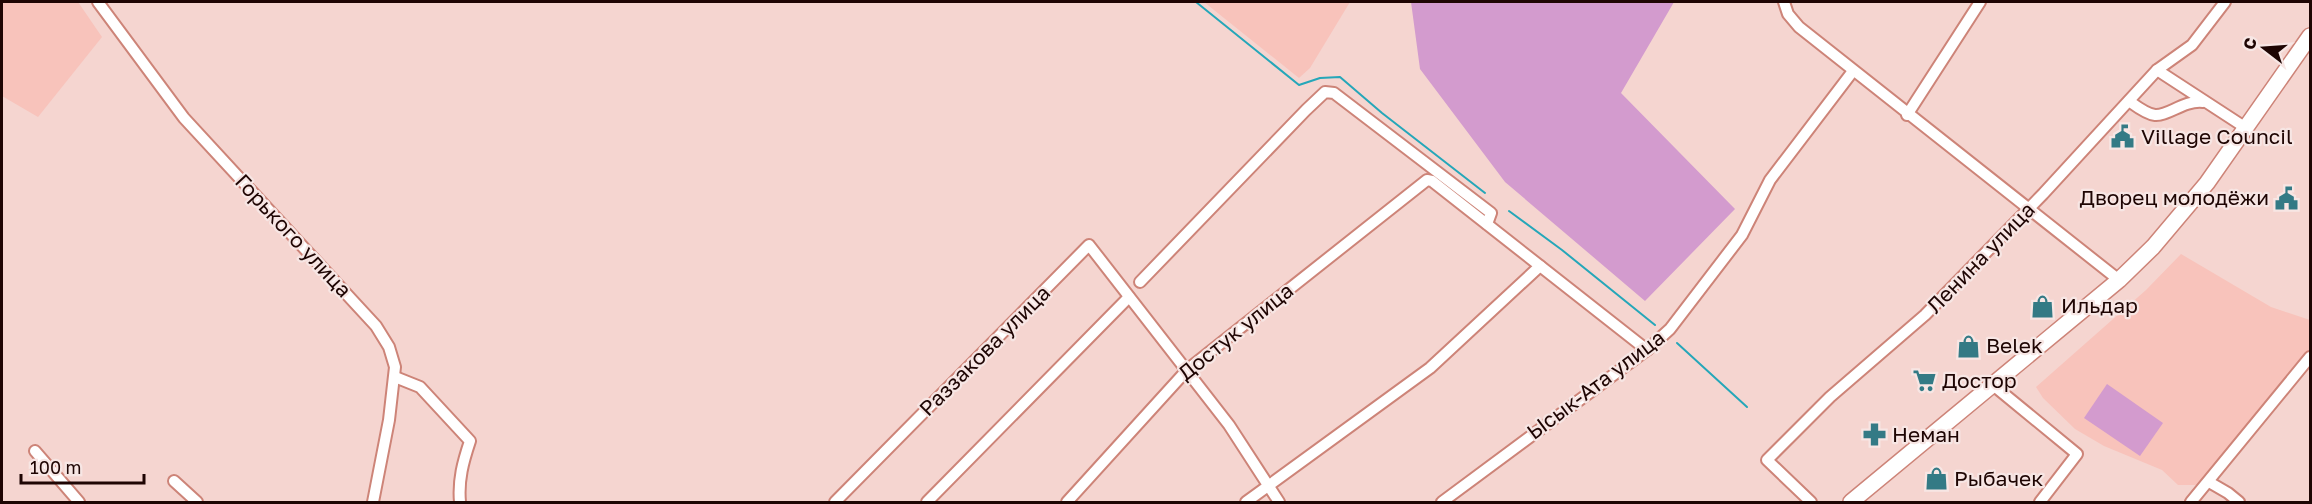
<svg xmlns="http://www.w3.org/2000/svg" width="2312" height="504" viewBox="0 0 2312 504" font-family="'Golos Text',sans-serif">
	<rect width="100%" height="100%" fill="#f5d5d0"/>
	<g fill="#f8c3bb">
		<polygon points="2,2 78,2 102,37 38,117 2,96"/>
		<polygon points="1204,2 1350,2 1310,68 1299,78"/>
		<polygon points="2181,254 2271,307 2310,320 2310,349 2199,485 2178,485 2162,470 2104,446 2075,429 2043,398 2036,387 2146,290"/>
	</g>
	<g fill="#d39bce">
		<polygon points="1411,2 1674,2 1621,93 1735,209 1645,301 1505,182 1420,69"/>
		<polygon points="2107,384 2163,423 2140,456 2084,418"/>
	</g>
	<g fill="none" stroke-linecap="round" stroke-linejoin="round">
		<g stroke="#25a7b9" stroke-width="2">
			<polyline points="1196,2 1299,85 1320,78 1340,77 1382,113 1485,193"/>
			<polyline points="1509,211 1562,250 1655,325"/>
			<polyline points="1677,343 1747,407"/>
		</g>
		<defs>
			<g id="minor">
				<polyline points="98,2 184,118 376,326 389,347 395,367 389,420 373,502"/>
				<polyline points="1784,2 1788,14 1799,27 2119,280"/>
				<polyline points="2157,70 2246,128"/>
				<path d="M2129,101C2136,106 2146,114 2155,115C2169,116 2183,100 2203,102"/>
				<polyline points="1907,115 1980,2"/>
				<polyline points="1140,282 1306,110 1325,92 1334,93 1491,213 1487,224"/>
				<path d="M395,377L420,387L470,441C463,462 458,480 460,502"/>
				<polyline points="1993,385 2077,454 2040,502"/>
				<polyline points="35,451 79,502"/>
				<polyline points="174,481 197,502"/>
				<polyline points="2209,482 2228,493 2239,502"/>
				<polyline points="835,502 1089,245 1229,425 1279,502"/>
				<polyline points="927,502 1129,297"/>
				<polyline points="1067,502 1187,370 1427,180 1432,181 1647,350"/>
				<polyline points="1246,502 1430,368 1540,266"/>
				<polyline points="1442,502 1647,350 1670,329 1742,235 1770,180 1853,71"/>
				<polyline points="1811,502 1767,460 1830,397 1925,315 2043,194 2157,70 2192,45 2225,2"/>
				<polyline points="2191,502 2310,357"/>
			</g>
			<polyline id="primary" points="1851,502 2119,280 2153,247 2207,183 2310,36"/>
		</defs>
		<use href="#minor" stroke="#cd8478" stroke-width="14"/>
		<use href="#primary" stroke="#cd8478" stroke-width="18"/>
		<use href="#minor" stroke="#fff" stroke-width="10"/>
		<use href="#primary" stroke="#fff" stroke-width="15"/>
	</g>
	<defs>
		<symbol id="civic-bare" viewBox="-9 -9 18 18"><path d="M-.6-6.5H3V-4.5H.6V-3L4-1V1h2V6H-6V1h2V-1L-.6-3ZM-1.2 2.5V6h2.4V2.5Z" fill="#337a85" stroke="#f7e6e4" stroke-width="2.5" paint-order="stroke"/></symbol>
		<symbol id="shop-bare" viewBox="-9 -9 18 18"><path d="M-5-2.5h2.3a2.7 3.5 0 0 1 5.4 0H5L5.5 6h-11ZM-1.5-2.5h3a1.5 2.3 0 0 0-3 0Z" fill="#337a85" stroke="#f7e6e4" stroke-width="2.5" paint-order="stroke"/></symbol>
		<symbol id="supermarket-bare" viewBox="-9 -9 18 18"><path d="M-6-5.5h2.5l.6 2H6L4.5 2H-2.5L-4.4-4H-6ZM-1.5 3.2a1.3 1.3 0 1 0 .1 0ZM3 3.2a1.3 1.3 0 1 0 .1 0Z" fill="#337a85" stroke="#f7e6e4" stroke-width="2.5" paint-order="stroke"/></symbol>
		<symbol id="pharmacy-bare" viewBox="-9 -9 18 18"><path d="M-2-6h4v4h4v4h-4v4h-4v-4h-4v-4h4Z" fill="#337a85" stroke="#f7e6e4" stroke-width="2.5" paint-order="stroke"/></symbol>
	</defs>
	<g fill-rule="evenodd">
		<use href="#civic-bare" x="2106" y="120" width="33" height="33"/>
		<use href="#civic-bare" x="2270" y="182" width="33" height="33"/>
		<use href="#shop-bare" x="2026" y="290" width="33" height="33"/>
		<use href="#shop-bare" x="1952" y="330" width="33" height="33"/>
		<use href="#supermarket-bare" x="1908" y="364" width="33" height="33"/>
		<use href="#pharmacy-bare" x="1858" y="418" width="33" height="33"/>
		<use href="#shop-bare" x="1920" y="462" width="33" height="33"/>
	</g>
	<g text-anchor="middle" stroke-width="4.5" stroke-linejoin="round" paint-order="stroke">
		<g font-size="21" fill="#1e0503" stroke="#f7e6e4" text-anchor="start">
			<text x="2141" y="144">Village Council</text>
			<text x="2269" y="205" text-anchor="end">Дворец молодёжи</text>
			<text x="2061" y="313">Ильдар</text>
			<text x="1986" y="353">Belek</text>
			<text x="1942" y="388">Достор</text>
			<text x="1892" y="442">Неман</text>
			<text x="1954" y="486">Рыбачек</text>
		</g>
		<g font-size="21" fill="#1e0503" stroke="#f7e6e4">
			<text transform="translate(293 236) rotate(47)" y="7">Горького улица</text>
			<text transform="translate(1981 258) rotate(-46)" y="7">Ленина улица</text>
			<text transform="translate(1236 332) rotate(-39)" y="7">Достук улица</text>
			<text transform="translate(985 351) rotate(-45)" y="7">Раззакова улица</text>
			<text transform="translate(1596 385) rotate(-37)" y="7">Ысык-Ата улица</text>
		</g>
	</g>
	<rect width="2312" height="504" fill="none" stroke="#1e0503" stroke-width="6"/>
	<g transform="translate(2264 48) rotate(287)" stroke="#f7e6e4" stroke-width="4.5" paint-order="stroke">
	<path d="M0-4.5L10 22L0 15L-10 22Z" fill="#1e0503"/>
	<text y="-9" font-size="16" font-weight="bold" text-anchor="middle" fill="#1e0503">С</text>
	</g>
	<path d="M21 474v9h123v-9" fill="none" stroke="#1e0503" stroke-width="3"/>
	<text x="30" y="474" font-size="18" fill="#1e0503" stroke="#f7e6e4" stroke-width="4.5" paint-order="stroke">100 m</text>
</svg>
